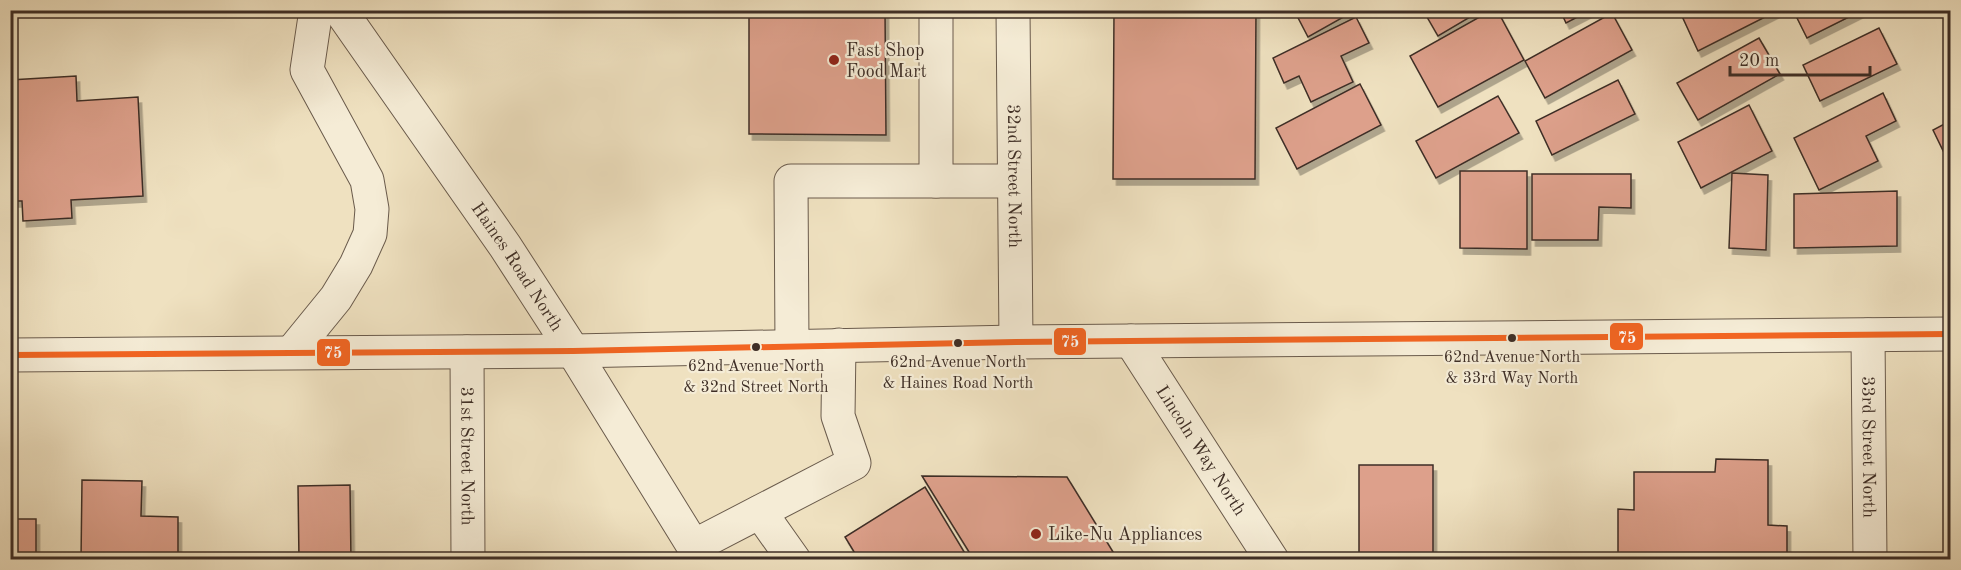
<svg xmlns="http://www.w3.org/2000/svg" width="1961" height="570" viewBox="0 0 1961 570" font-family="'Old Standard TT',serif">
	<defs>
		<filter id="shadow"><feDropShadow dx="3.5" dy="6" stdDeviation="0" flood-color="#0004"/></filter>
	</defs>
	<rect width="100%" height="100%" fill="#efe1c0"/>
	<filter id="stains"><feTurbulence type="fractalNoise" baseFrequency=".00333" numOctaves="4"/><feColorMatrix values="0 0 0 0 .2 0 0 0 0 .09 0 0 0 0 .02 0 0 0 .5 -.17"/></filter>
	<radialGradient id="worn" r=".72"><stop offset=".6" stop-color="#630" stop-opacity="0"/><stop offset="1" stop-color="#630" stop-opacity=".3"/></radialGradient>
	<g fill="#dda08b" stroke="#3e2e26" stroke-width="1.5" filter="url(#shadow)">
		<polygon points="749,10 885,10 886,135 749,134"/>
		<polygon points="1114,10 1256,10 1255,179 1113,179"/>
		<polygon points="1294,10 1356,10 1308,37"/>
		<polygon points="1423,10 1482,10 1438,36"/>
		<polygon points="1492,10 1497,10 1524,60 1438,107 1410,56"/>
		<polygon points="1560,10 1591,10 1566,23"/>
		<polygon points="1688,10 1777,10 1777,11 1698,51 1681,14"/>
		<polygon points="1793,10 1863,10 1807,38"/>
		<polygon points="1612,13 1632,50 1545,98 1525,61"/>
		<polygon points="1356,17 1369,43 1341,56 1353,82 1311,102 1299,76 1284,83 1273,58"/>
		<polygon points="1879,28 1897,64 1820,101 1803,65"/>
		<polygon points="1759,38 1780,74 1698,120 1677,83"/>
		<polygon points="76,76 77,101 138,97 143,196 71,200 72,218 23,221 22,201 10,201 10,80"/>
		<polygon points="1618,80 1635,114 1552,155 1536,121"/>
		<polygon points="1360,84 1381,125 1297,169 1276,128"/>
		<polygon points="1883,93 1896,121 1866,136 1878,161 1819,190 1794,138"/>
		<polygon points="1498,96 1519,133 1436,178 1416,141"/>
		<polygon points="1749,105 1772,151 1701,188 1678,142"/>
		<polygon points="1950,121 1950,165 1933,130"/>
		<polygon points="1460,171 1527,171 1527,249 1460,248"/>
		<polygon points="1732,173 1768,175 1766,250 1729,248"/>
		<polygon points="1532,174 1631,174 1631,208 1599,207 1598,240 1532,240"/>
		<polygon points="1897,191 1897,246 1794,248 1794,194"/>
		<polygon points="1716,459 1768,460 1768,525 1787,526 1787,560 1618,560 1618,509 1634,510 1634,472 1715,472"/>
		<rect x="1359" y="465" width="74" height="95"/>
		<polygon points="922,476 1067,477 1118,560 974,560"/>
		<polygon points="82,480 142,481 141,516 178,517 178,560 81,560"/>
		<polygon points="350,485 351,560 299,560 298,486"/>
		<polygon points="925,487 969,560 859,560 845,537"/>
		<rect x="10" y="519" width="26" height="41"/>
	</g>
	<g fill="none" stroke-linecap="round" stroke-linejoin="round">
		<defs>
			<g id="minor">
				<path id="s1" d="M340,10L505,246L573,351L702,560"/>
				<polyline points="936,10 936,181"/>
				<path id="s2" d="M1013,10L1016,342"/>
				<path id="s3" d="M1868,335L1870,560"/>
				<path id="s4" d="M1131,341L1272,560"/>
				<polyline points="792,346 791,181 1014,181"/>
				<polyline points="292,352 336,298 356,265 370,234 372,209 367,180 307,70 316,10"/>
				<path id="s5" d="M467,352L468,560"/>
				<polyline points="10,355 573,351 1016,342 1950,334"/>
				<polyline points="760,512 794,560"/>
				<polyline points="694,546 854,463 838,416 839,345"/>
			</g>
		</defs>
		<use href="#minor" stroke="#6a5b4c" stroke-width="35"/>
		<use href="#minor" stroke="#f5ecd6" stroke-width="33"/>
		<defs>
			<polyline id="bus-1" points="10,355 573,351 1016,342 1950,334"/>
		</defs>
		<use href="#bus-1" stroke="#f5ecd6" stroke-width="10"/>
		<use href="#bus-1" stroke="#f26522" stroke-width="6"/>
	</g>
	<g fill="#8f2418" stroke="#f5ecd6" stroke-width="2">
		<circle cx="834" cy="60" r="6"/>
		<circle cx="1036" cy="534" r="6"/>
	</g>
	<g fill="#3e2e26" stroke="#f5ecd6" stroke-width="2">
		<circle cx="1512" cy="338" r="5"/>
		<circle cx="958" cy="343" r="5"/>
		<circle cx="756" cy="347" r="5"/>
	</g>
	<g text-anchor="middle" stroke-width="4.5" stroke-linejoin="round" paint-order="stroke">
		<g font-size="16" fill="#3e2e26" stroke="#f5ecd6">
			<text x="1512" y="362">62nd Avenue North<tspan x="1512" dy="21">&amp; 33rd Way North</tspan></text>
			<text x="958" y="367">62nd Avenue North<tspan x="958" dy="21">&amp; Haines Road North</tspan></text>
			<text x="756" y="371">62nd Avenue North<tspan x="756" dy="21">&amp; 32nd Street North</tspan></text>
		</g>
		<g font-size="18" fill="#3e2e26" stroke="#f5ecd6" text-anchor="start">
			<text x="846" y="56">Fast Shop<tspan x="846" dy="21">Food Mart</tspan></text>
			<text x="1048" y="540">Like-Nu Appliances</text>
		</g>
		<g font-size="18" fill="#3e2e26" stroke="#f5ecd6">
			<text dy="6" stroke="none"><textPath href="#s2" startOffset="166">32nd Street North</textPath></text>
			<text dy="6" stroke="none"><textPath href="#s1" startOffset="312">Haines Road North</textPath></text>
			<text dy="6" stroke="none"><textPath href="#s3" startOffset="112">33rd Street North</textPath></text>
			<text dy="6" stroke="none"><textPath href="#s4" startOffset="130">Lincoln Way North</textPath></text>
			<text dy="6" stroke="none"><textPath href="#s5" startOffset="104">31st Street North</textPath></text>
		</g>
	</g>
	<g stroke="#f5ecd6" stroke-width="2">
		<rect x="1609" y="322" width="35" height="29" rx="6" fill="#f26522"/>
		<rect x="1053" y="327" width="34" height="29" rx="6" fill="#f26522"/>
		<rect x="316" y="338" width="35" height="29" rx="6" fill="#f26522"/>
	</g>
	<g font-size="16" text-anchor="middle" font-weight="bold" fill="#fff">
		<text x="1627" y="343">75</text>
		<text x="1070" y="347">75</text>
		<text x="333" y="358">75</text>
	</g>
	<rect width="1961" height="570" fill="none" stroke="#efe1c0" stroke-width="36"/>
	<rect x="12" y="12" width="1937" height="546" fill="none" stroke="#3e2e26" stroke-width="3"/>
	<rect x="18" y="18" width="1925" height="534" fill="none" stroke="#3e2e26" stroke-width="1.5"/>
	<path d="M1730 66v9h140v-9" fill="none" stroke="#3e2e26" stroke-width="3"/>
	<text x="1739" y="66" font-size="18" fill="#3e2e26" stroke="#f5ecd6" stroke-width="4.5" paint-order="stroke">20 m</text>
	<rect width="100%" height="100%" filter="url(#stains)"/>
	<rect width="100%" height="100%" fill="url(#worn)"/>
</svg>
